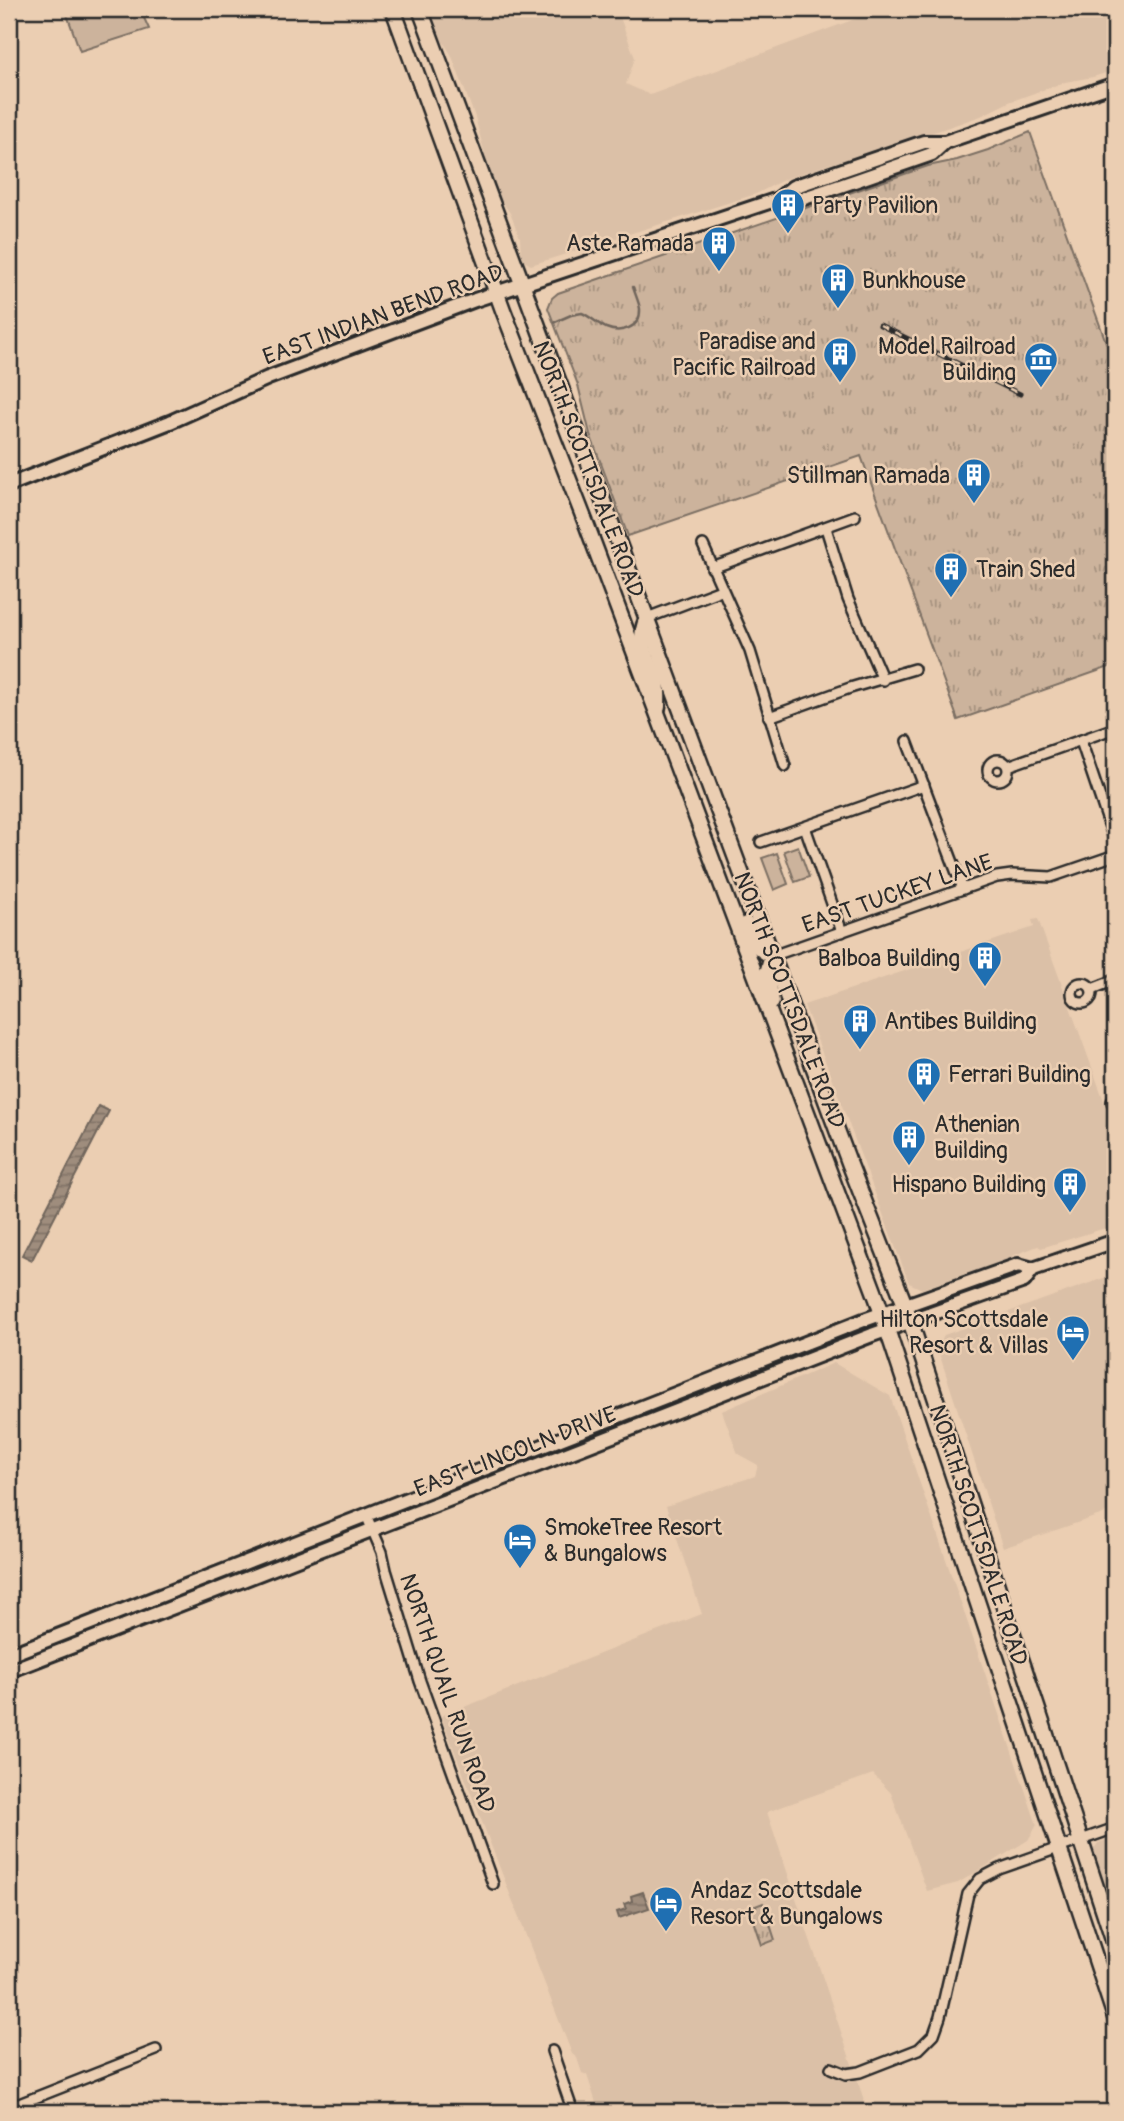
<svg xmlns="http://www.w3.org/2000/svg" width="1124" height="2121" viewBox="0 0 1124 2121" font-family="Pangolin,sans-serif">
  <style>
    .built { fill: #dbc0a7 }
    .grass { fill: url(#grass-tufts); stroke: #7c6f64; stroke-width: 2 }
    .pitch { fill: #ccb39c; stroke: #7c6f64; stroke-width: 2 }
    .water { fill: url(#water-rules); stroke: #71665c; stroke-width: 2 }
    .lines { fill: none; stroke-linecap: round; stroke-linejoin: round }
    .stream { stroke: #71665c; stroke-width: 2.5 }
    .street-casing { stroke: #2b2b2b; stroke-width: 14 }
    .secondary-casing { stroke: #2b2b2b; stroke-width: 18 }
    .primary-casing { stroke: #2b2b2b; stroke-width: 19 }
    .street { stroke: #ebceb2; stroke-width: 9 }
    .secondary { stroke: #ebceb2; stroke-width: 12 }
    .primary { stroke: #ebceb2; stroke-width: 14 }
    .rail-casing { stroke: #2b2b2b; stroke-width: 5 }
    .rail { stroke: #ebceb2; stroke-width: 2.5; stroke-dasharray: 8; stroke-linecap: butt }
    .labels { text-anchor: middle; stroke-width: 5; stroke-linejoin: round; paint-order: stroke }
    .poi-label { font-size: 23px; fill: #2b2b2b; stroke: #ebceb2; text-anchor: start }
    .street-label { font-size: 23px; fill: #2b2b2b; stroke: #ebceb2 }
  </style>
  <defs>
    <pattern id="grass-tufts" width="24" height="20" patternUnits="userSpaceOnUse" patternTransform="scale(1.75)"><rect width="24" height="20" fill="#ccb39c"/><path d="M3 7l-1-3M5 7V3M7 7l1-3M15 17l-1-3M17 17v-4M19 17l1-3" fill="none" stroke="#a6927f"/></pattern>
    <pattern id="water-rules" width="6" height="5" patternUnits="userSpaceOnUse" patternTransform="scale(1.75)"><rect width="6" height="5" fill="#9f8d7d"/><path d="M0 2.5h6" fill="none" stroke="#827367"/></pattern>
  </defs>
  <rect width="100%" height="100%" fill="#ebceb2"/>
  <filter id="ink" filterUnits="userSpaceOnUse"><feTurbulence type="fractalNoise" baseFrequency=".0143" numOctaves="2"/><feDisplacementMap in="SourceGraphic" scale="14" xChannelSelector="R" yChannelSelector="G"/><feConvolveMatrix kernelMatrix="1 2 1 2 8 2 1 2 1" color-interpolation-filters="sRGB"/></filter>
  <g filter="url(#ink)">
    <g class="built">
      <polygon points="431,9 617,9 635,58 626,84 650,95 882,9 1115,9 1115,70 1093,77 1065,82 1009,102 981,116 867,155 833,163 785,179 756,194 531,265 524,261 521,255 520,238 510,213 500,199 488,166 475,117 451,54 438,34"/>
      <polygon points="1038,919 1115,1131 1115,1225 1041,1248 1038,1246 1012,1256 1010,1259 922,1289 909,1283 804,1005 1034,927 1032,920"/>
      <polygon points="1115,1274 1115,1510 1003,1548 938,1350 944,1335"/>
      <polygon points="834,1363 890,1396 1037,1825 1028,1840 993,1862 958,1883 927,1891 891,1793 873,1774 767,1812 868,2112 599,2112 587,2075 582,2073 577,2058 572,2054 441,1716 702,1614 666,1506 755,1476 758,1465 738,1454 722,1411"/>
      <polygon points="1115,1837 1115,1919 1094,1857 1094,1849 1098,1843"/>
    </g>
    <g class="grass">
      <polygon points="1030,132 1115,367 1115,665 958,720 861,456 628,536 590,434 578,385 548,308 552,298 558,293 928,166 957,160 988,150"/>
      <polygon points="763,1903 775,1940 762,1945 750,1908"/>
    </g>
    <g class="pitch">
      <polygon points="65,9 140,9 149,29 80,51"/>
      <polygon points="798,846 809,877 795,882 784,851"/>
      <polygon points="777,853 788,884 774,890 762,858"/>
    </g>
    <g class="water">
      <polygon points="99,1106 109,1111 32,1260 22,1255"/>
      <polygon points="643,1892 649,1908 619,1918 617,1912 626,1909 624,1904 632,1901 631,1896"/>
    </g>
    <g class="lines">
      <path class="stream" d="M555,322L571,315L582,313C591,317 598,324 606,328C621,334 641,328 640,309C639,302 635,294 633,287"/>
      <g class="street-casing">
        <g id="street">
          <polyline points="826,528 848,599 883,680"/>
          <polyline points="703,545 750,651 785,766"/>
          <polyline points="712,568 855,516"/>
          <polyline points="647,618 721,590"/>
          <polyline points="769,717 850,688 914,669"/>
          <polyline points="907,741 963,889"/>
          <polyline points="1081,741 1115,842"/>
          <circle cx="998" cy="770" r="10"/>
          <polyline points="1008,766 1115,728"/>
          <polyline points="805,827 842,932"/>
          <polyline points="761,842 924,785"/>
          <polyline points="772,956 997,877 1012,875 1051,877 1115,855"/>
          <circle cx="1082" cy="993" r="10"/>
          <polyline points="1092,989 1115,980"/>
          <polyline points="1115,1094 1112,1102 1115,1108"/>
          <polyline points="366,1515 382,1552 386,1570 420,1681 493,1884"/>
          <polyline points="552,2051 573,2112"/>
          <polyline points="831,2068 846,2074 860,2072 919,2049 934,2034 940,2017 968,1894 980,1879 999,1869 1115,1828"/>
          <polyline points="9,2108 156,2050"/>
        </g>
      </g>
      <g class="secondary-casing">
        <g id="secondary">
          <polyline points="778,199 795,201 840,186 932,154 945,142"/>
          <polyline points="9,485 170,422 268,378 475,300 778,199 793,187 924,142 945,142 1115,84"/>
          <polyline points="9,1655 864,1320 1018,1265 1033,1269 1115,1241"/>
          <polyline points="9,1671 872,1335 1024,1281 1033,1269"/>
        </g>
      </g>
      <g class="primary-casing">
        <g id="primary">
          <polyline points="393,9 503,310 587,526 877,1299 1115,2017"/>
          <polyline points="420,9 850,1165 905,1305 1115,1945"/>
          <path d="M647,618C634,646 650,658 657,684C659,691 658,700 658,707"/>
          <path d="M746,924C752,939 756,949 772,956"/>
          <polyline points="772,956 767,973 772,1002"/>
        </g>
      </g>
      <use href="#street" class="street"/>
      <use href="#secondary" class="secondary"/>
      <use href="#primary" class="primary"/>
      <g class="rail-casing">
        <polyline id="rail" points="880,325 1020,394"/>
      </g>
      <use href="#rail" class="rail"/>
    </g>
  </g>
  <defs>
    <g id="building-pin" transform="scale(1.75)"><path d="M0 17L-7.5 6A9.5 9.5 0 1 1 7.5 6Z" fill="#1f6fb2" stroke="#ebceb2"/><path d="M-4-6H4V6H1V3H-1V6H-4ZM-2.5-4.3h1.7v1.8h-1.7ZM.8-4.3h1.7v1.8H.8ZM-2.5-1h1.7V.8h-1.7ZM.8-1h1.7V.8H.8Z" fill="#fff"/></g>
    <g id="museum-pin" transform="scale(1.75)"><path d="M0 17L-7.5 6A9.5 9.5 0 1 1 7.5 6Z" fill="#1f6fb2" stroke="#ebceb2"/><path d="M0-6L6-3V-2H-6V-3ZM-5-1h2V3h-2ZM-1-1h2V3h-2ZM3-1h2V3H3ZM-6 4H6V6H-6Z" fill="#fff"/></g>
    <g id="hotel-pin" transform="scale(1.75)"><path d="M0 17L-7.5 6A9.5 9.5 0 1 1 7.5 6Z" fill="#1f6fb2" stroke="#ebceb2"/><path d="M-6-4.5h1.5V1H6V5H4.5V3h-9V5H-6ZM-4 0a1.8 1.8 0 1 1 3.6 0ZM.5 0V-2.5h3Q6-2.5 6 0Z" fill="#fff"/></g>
  </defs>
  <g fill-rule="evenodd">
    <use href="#building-pin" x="788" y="205"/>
    <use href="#building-pin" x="719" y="243"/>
    <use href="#building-pin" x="838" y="280"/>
    <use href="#building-pin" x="840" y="354"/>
    <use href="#museum-pin" x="1041" y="359"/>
    <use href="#building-pin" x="974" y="475"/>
    <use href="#building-pin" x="951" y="569"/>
    <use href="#building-pin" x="985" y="958"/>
    <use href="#building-pin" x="860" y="1021"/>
    <use href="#building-pin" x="924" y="1074"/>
    <use href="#building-pin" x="909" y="1137"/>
    <use href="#building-pin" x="1070" y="1184"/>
    <use href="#hotel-pin" x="1073" y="1332"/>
    <use href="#hotel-pin" x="520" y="1540"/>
    <use href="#hotel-pin" x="666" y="1903"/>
  </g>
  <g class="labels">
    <g class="poi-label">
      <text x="812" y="213">Party Pavilion</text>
      <text x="694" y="251" text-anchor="end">Aste Ramada</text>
      <text x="862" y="288">Bunkhouse</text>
      <text x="816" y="349" text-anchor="end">Paradise and<tspan x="816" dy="26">Pacific Railroad</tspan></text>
      <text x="1016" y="354" text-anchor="end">Model Railroad<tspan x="1016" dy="26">Building</tspan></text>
      <text x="950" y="483" text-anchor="end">Stillman Ramada</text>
      <text x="976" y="577">Train Shed</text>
      <text x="960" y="966" text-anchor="end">Balboa Building</text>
      <text x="884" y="1029">Antibes Building</text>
      <text x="948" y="1082">Ferrari Building</text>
      <text x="934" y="1132">Athenian<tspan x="934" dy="26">Building</tspan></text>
      <text x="1046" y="1192" text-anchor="end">Hispano Building</text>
      <text x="1048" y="1327" text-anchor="end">Hilton Scottsdale<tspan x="1048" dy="26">Resort &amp; Villas</tspan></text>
      <text x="544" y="1535">SmokeTree Resort<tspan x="544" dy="26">&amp; Bungalows</tspan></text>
      <text x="690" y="1898">Andaz Scottsdale<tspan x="690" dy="26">Resort &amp; Bungalows</tspan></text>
    </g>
    <g class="street-label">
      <text transform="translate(383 314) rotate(-20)" y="8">EAST INDIAN BEND ROAD</text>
      <text transform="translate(589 469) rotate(69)" y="8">NORTH SCOTTSDALE ROAD</text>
      <text transform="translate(897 893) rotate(-19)" y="8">EAST TUCKEY LANE</text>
      <text transform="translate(790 1000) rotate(69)" y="8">NORTH SCOTTSDALE ROAD</text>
      <text transform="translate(515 1451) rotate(-21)" y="8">EAST LINCOLN DRIVE</text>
      <text transform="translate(979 1535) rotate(72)" y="8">NORTH SCOTTSDALE ROAD</text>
      <text transform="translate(448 1693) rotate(71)" y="8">NORTH QUAIL RUN ROAD</text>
    </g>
  </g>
  <rect width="1124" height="2121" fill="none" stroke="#ebceb2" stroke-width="35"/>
  <rect x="18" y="18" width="1089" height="2086" fill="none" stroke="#2b2b2b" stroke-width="2.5" filter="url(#ink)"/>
</svg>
